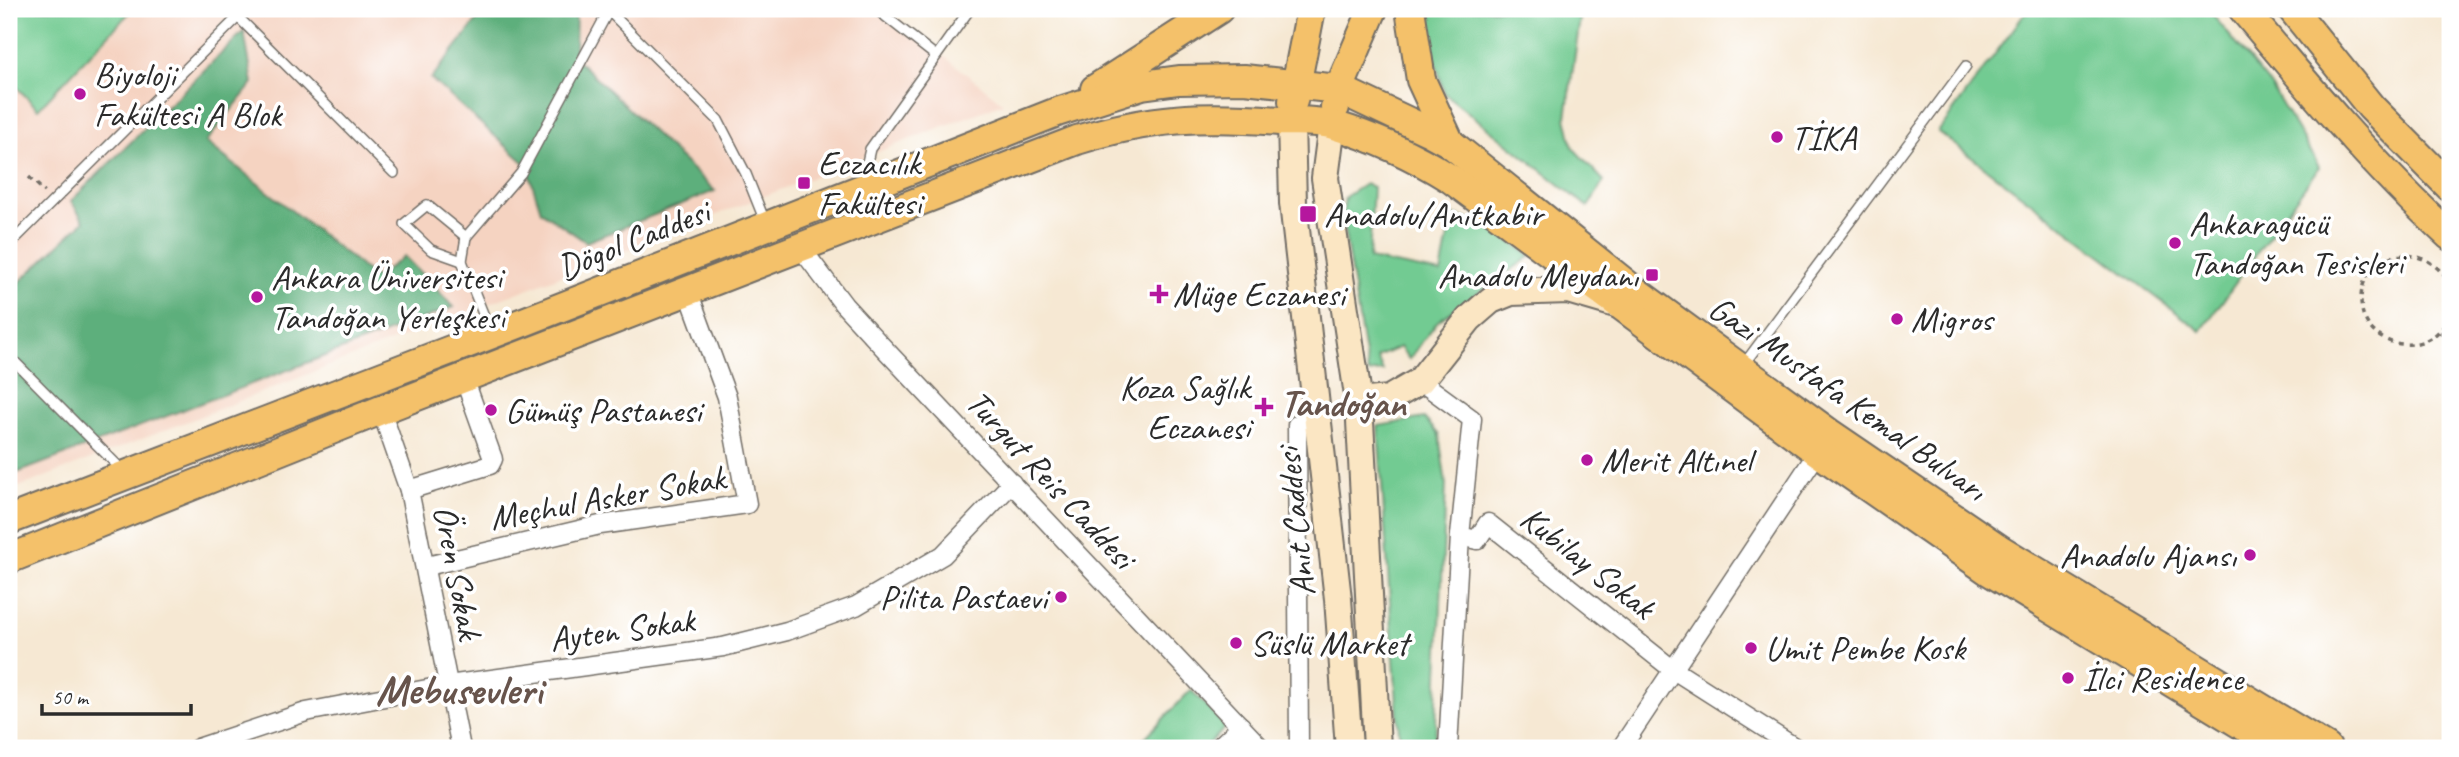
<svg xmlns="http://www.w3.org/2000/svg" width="2459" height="757" viewBox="0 0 2459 757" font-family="Caveat,sans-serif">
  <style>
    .built { fill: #f5d3c1 }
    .green { fill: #72cb92; stroke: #4e7b5e; stroke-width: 2 }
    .forest { fill: #5daf7c; stroke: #446d54; stroke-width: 2 }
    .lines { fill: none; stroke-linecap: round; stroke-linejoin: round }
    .lane-casing { stroke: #726d66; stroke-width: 12 }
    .street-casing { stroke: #726d66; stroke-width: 21 }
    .secondary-casing { stroke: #726d66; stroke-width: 30 }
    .primary-casing { stroke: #726d66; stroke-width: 32 }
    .path { stroke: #726d66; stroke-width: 3.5; stroke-dasharray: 5 5; stroke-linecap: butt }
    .lane { stroke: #fff; stroke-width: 9 }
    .street { stroke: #fff; stroke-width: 18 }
    .secondary { stroke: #fbe6c3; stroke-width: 26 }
    .primary { stroke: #f4c16a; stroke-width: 28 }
    .poi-dot { fill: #b5179e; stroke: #fff; stroke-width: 2.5 }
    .labels { text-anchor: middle; stroke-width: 7; stroke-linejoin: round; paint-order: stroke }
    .poi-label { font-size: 35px; fill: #2b2b2b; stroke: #fff; text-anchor: start }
    .street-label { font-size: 35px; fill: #2b2b2b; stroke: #fff }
    .quarter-label { font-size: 38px; font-weight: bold; fill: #67544c; stroke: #fff }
    .district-label { font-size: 42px; font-weight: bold; fill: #67544c; stroke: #fff }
  </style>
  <rect width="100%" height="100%" fill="#fff"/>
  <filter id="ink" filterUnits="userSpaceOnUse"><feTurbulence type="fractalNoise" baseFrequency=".0143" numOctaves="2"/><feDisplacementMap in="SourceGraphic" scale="14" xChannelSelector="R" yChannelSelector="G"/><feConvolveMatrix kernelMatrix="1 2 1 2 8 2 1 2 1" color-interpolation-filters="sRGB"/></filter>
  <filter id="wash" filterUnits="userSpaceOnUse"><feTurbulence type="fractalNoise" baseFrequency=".00686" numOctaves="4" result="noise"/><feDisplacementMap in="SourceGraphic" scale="28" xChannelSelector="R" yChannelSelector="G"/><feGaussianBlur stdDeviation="1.57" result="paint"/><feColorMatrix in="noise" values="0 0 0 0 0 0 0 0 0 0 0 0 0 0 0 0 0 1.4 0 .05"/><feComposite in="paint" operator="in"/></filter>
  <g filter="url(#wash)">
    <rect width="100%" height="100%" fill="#f6e8d3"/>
    <polygon class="built" points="9,9 885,9 1003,103 9,491"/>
    <g class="green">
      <polygon points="19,9 133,9 38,109 9,79 9,19"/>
      <polygon points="1427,9 1577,9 1580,19 1566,117 1573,148 1604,181 1588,207 1445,94 1428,37"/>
      <polygon points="2028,9 2208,9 2271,86 2319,167 2201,331 1938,132"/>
      <polygon points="1365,184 1373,187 1369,259 1441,273 1452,215 1484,223 1531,256 1438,321 1409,359 1400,347 1377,357 1383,371 1368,373 1342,217 1345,197"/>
      <polygon points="1424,418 1439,435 1446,484 1435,748 1400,748 1378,426"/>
      <polygon points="1191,690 1226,727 1205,748 1135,748"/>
    </g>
    <g class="forest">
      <polygon points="486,9 576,9 575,58 715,191 586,242 541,211 526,164 431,79"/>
      <polygon points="244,31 253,83 206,142 376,278 404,256 454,307 9,476 9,292 84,221 71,201"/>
    </g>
  </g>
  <g filter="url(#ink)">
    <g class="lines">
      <g class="lane-casing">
        <g id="lane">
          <polyline points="607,9 718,120 746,174 766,224"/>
          <polyline points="876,9 936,56"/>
          <polyline points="1067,9 1074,9"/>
          <polyline points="238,17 394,173"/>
          <polyline points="862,184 870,149 970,9"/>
          <polyline points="9,245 238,17 232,9"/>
          <polyline points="462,261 431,250 404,224 427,205 466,237"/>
          <polyline points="490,331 462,261 466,237 521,173 609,10"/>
          <polyline points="9,356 123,471"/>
          <polyline points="1744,364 1966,66"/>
        </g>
      </g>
      <g class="street-casing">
        <g id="street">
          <polyline points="801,248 844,305 879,343 1261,748"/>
          <polyline points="1420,381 1472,419 1460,536 1477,540 1488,523 1672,669 1796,748"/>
          <polyline points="381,410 409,490 461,748"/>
          <polyline points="409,490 490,465 493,459 464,378"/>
          <polyline points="427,566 600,525 747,504 727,397 688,291"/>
          <polyline points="198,748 306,712 448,685 723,647 787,631 856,606 943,555 1012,483"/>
          <polyline points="1218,748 1241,726"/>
          <polyline points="1299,748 1297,425 1319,413"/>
          <polyline points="1448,748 1460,536"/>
          <polyline points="1621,748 1818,452"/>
        </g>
      </g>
      <g class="secondary-casing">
        <g id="secondary">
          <polyline points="1291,121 1293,203 1338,599 1349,748"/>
          <polyline points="1332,124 1325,178 1359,402 1377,748"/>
          <polyline points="1359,402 1389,399 1420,381 1469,319 1491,300 1511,292 1568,290 1616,304"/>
        </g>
      </g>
      <g class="primary-casing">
        <g id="primary">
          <polyline points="1410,9 1421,80 1450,143"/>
          <path d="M2243,9C2309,88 2374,166 2450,236"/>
          <polyline points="2292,9 2371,107 2450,187"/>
          <polyline points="1095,89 1219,9"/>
          <polyline points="1293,101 1311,9"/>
          <polyline points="1335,107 1339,89 1373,9"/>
          <polyline points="9,520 526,321 1057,112 1142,85 1179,80 1244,79 1339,89 1428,131 1450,143 1631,288 1829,433 2001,550 2327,748"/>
          <path d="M9,559L381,410L1077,140C1152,117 1202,115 1279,121C1296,122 1317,120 1333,125C1373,137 1416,157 1451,179L1818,452L1989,571L2280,748"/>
        </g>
      </g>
      <g class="path">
        <polyline points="29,177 45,192"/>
        <path d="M2450,287C2431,239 2361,247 2361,300C2361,352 2436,361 2450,312"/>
        <polyline points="2440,332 2450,339"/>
      </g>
      <use href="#lane" class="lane"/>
      <use href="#street" class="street"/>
      <use href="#secondary" class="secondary"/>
      <use href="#primary" class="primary"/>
    </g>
  </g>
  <g class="poi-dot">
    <circle cx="80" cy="94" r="7"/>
    <circle cx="1777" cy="137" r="7"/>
    <rect x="797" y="176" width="14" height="14" rx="3.5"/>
    <rect x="1299" y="205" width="18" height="18" rx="3.5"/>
    <circle cx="2175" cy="243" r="7"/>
    <rect x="1645" y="268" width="14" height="14" rx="3.5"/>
    <path d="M1155.5 283.5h7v7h7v7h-7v7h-7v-7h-7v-7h7z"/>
    <circle cx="257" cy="297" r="7"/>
    <circle cx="1897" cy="319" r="7"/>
    <path d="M1260.5 396.5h7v7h7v7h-7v7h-7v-7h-7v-7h7z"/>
    <circle cx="491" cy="410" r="7"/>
    <circle cx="1587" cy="460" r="7"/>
    <circle cx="2250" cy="555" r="7"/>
    <circle cx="1061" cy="597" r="7"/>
    <circle cx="1236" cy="643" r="7"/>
    <circle cx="1751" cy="648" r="7"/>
    <circle cx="2068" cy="678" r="7"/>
  </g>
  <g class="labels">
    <g class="poi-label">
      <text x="94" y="86">Biyoloji<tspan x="94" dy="40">Fakültesi A Blok</tspan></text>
      <text x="1791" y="149">TİKA</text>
      <text x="818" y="175">Eczacılık<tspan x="818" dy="40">Fakültesi</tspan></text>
      <text x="1324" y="226">Anadolu/Anıtkabir</text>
      <text x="2189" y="235">Ankaragücü<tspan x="2189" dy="40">Tandoğan Tesisleri</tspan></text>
      <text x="1638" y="287" text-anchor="end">Anadolu Meydanı</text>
      <text x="271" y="289">Ankara Üniversitesi<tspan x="271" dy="40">Tandoğan Yerleşkesi</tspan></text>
      <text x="1173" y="306">Müge Eczanesi</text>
      <text x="1911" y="331">Migros</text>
      <text x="1250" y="399" text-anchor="end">Koza Sağlık<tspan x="1250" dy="40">Eczanesi</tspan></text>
      <text x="505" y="422">Gümüş Pastanesi</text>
      <text x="1601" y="472">Merit Altınel</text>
      <text x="2236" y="567" text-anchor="end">Anadolu Ajansı</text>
      <text x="1047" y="609" text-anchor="end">Pilita Pastaevi</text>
      <text x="1250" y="655">Süslü Market</text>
      <text x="1765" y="660">Umit Pembe Kosk</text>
      <text x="2082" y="690">İlci Residence</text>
    </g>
    <g class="street-label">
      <text transform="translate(633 239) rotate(-22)" y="12">Dögol Caddesi</text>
      <text transform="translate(1848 398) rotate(35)" y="12">Gazi Mustafa Kemal Bulvarı</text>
      <text transform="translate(1051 479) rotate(47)" y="12">Turgut Reis Caddesi</text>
      <text transform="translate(607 497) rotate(-10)" y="12">Meçhul Asker Sokak</text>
      <text transform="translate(1295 522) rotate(-96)" y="12">Anıt Caddesi</text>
      <text transform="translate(1588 562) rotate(38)" y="12">Kubilay Sokak</text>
      <text transform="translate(458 572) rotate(79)" y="12">Ören Sokak</text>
      <text transform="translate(622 629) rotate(-8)" y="12">Ayten Sokak</text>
    </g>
    <g class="quarter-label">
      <text x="1343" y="416">Tandoğan</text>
    </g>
    <g class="district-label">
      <text x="459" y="704">Mebusevleri</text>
    </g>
  </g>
  <rect width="2459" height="757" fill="none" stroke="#fff" stroke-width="35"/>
  <path d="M42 704v10h149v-10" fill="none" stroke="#2b2b2b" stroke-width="3.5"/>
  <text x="52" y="704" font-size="21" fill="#2b2b2b" stroke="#ffffff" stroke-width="5" paint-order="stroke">50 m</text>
</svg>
